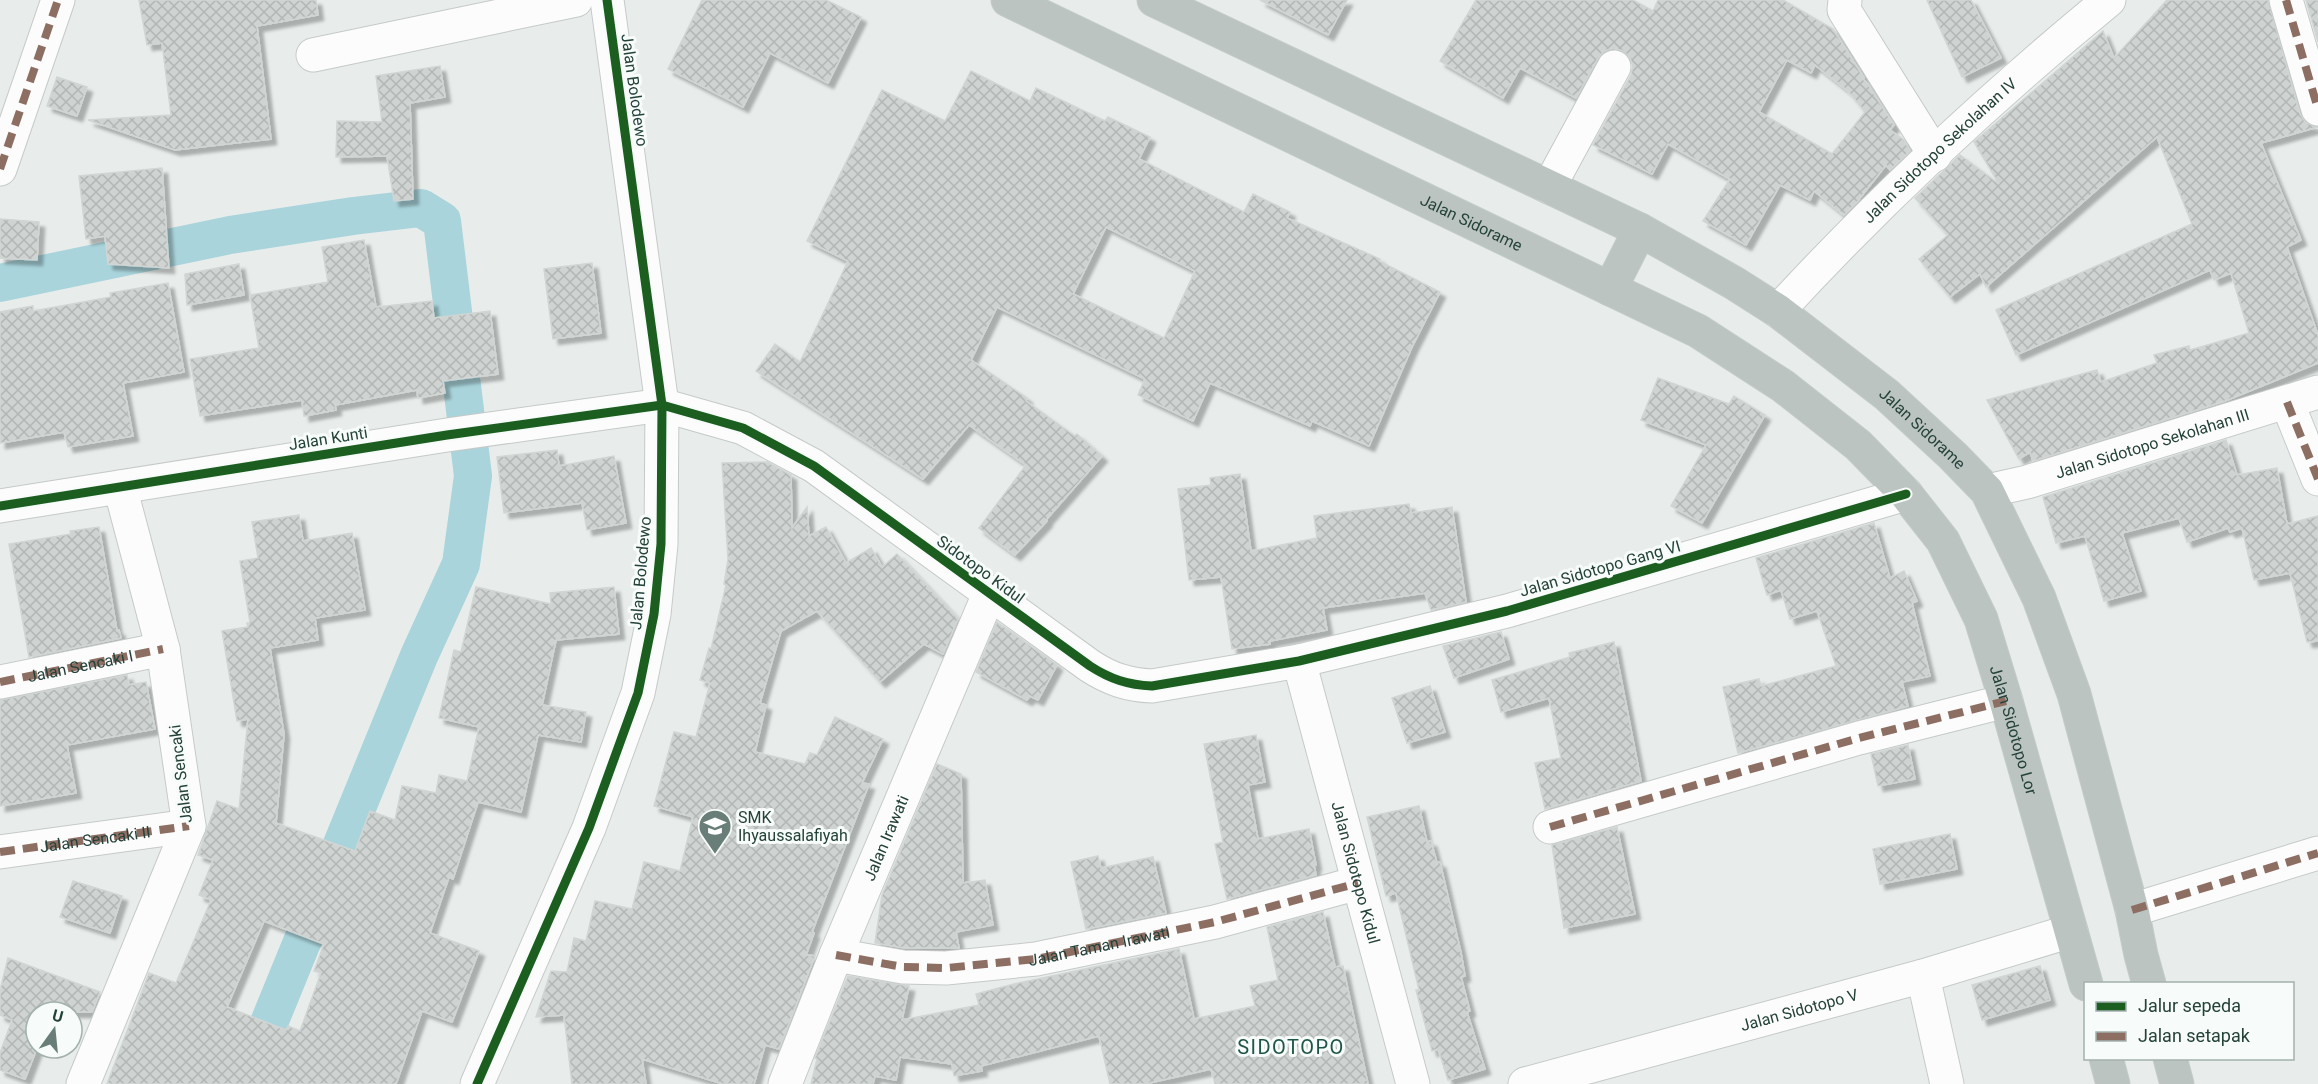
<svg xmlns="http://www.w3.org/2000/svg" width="2318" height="1084" viewBox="0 0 2318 1084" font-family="Roboto,sans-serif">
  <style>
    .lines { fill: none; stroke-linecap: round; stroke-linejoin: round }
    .canal { stroke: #a9d4db; stroke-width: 38 }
    .building { fill: url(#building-cross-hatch); stroke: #d1d6d4; stroke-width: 1.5; fill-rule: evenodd; filter: url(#shadow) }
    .minor-casing { stroke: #c5cac8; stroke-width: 35 }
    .highway-casing { stroke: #c3ccc9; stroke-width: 35 }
    .minor { stroke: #fcfcfc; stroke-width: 33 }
    .highway { stroke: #bcc4c2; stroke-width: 33 }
    .quiet { stroke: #8d6e63; stroke-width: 8; stroke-dasharray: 15 8; stroke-linecap: butt }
    .cycleway-casing { stroke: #f7fbf9; stroke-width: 13 }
    .cycleway { stroke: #1b5e20; stroke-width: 9 }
    .labels { text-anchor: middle; stroke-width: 6; stroke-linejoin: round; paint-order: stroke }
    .street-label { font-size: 16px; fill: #24423a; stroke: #f7fbf9 }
    .poi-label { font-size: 16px; fill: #24423a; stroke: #f7fbf9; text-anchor: start }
    .quarter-label { font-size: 20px; letter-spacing: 1.5px; fill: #1f5548; stroke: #f7fbf9 }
  </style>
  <defs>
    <pattern id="building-cross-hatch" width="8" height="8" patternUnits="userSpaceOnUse" patternTransform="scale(1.5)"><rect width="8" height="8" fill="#cfd4d2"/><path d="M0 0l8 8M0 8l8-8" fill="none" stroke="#b2b7b5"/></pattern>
    <filter id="shadow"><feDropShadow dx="5.5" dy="5.5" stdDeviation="1.5" flood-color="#0004"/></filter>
  </defs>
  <rect width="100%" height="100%" fill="#e8edeb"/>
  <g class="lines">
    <polyline class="canal" points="0,283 230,235 353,216 421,208 442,221 473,476 461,564 419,656 244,1084"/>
  </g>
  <g class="building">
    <polygon points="139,0 316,0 318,15 257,26 271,139 175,150 88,120 171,115 162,43 147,45"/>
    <polygon points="702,0 826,0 861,17 828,83 770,53 743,107 668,69"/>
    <polygon points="1260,0 1347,0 1328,35"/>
    <path d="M1476,0H1633L1653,11L1658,0H1783L1833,29L1864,78L1863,79L1867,83L1894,125L1890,130L1904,140L1910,151L1890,170L1886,165L1857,202L1844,215L1814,191L1810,200L1780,185L1746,245L1703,221L1730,179L1668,144L1652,174L1593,145L1631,75L1633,66L1630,58L1623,51L1613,48L1604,51L1598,58L1576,98L1520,68L1503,98L1440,61ZM1787,60L1811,73L1815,65L1848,91L1865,112L1832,154L1759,112Z"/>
    <polygon points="1927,0 1971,0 2001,58 1962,77"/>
    <polygon points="2167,0 2268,0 2300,114 2306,123 2318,127 2261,143 2301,240 2287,247 2318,335 2318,363 2225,401 2033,461 2030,452 2019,459 1987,400 2097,370 2101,382 2157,363 2154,355 2189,346 2190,350 2249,333 2231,273 2214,280 2210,270 2016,355 1996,310 2192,224 2157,137 1986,287 1980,274 1950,297 1919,259 1948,235 1915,198 1960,155 1999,184 1974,142 2103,31 2114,58"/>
    <polygon points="2306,0 2318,0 2318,42"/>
    <polygon points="440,66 445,97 410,103 413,199 394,201 387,156 336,157 337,121 382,122 376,76"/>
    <path d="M971,71L1030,101L1036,88L1105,121L1108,117L1150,137L1139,159L1244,212L1253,194L1290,212L1287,218L1380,259L1379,261L1440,292L1412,347L1369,446L1312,421L1310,426L1210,383L1193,421L1138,395L1145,379L997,307L971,360L1027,398L1026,401L1075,436L1077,434L1102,456L1046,520L1047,521L1015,555L979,528L1026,465L969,425L923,479L756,371L775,344L800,362L848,261L807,241L882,90L945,121ZM1106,227L1195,271L1164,338L1073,294Z"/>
    <polygon points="57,77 87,87 77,116 47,106"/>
    <polygon points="162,168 169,268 108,264 105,236 86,239 79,176"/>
    <polygon points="0,219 39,222 37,260 0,258"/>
    <polygon points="364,240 376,307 432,301 434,318 490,311 498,374 443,381 445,393 418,398 417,390 335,405 336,410 304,416 302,400 200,416 190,359 259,348 250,295 328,282 322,247"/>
    <polygon points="592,263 601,333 553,339 544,269"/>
    <polygon points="239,264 244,295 187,305 185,274"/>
    <polygon points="168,283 184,372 123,383 133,436 68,447 64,432 0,443 0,312 33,306 33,311 111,297 110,293"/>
    <polygon points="1658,378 1729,404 1734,396 1765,415 1702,523 1671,506 1706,445 1641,420"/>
    <polygon points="2226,440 2237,475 2277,468 2287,524 2318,516 2318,641 2307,642 2290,573 2254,580 2242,528 2230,532 2228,528 2187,542 2179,518 2122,533 2141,591 2104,601 2085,536 2056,543 2043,497"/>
    <polygon points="557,450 559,466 614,456 626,523 587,530 582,503 504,513 497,457"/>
    <polygon points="767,462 791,475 792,528 807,507 809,536 826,527 846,563 871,548 882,567 897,554 958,619 943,654 924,644 880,682 817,611 781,631 760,703 766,705 755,752 805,764 810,753 817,755 835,717 883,739 862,783 869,784 812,932 814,933 806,955 815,956 779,1049 765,1045 754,1084 723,1084 642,1059 646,1084 572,1084 564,1015 536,1017 551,971 567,972 574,938 586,941 595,901 632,909 644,862 680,871 693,817 654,806 674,732 696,737 710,683 700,680 709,648 711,649 726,585 724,584 728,559 722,463"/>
    <polygon points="1240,474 1251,551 1317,538 1314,516 1409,504 1411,513 1452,507 1466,602 1431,610 1425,593 1323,608 1327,630 1270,641 1270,644 1232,649 1221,577 1189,580 1178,489 1211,485 1210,478"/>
    <path d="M299,515L303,541L352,533L365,610L315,618L318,640L270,648L284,734L276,823L355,851L370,811L395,820L402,786L436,793L439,775L467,781L479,727L439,718L454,650L461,652L476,587L551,604L550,593L614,587L619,634L556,640L542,705L586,712L581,742L538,735L521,812L478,802L453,879L449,877L430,933L479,951L452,1022L422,1011L396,1084H107L149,973L176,983L211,900L199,895L213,860L198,855L217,801L239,809L248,719L237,721L222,631L248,627L247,623H250L240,561L258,558L252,522ZM264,921L324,944L314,971L321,973L300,1031L288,1026L286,1030L227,1007Z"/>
    <polygon points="1874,523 1890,578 1904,571 1917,601 1912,603 1930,676 1902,682 1908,706 1738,753 1723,687 1759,679 1761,686 1836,666 1817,611 1790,619 1781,590 1767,595 1756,558"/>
    <polygon points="99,527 117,631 119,630 121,638 29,657 9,544 71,534 70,531"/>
    <polygon points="997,622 1057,665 1038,700 1030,696 1027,700 976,672"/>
    <polygon points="1501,632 1509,659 1454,678 1443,646"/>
    <polygon points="1614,642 1641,781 1545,809 1535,763 1561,758 1549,698 1501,712 1492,680 1570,657 1569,653"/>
    <polygon points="127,675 129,685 146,682 155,729 67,745 76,793 0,806 0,700"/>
    <polygon points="1430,686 1445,732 1407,743 1392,698"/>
    <polygon points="1256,735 1265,782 1248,785 1258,839 1309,829 1316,865 1314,865 1316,875 1227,899 1215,844 1223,842 1204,744"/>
    <polygon points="1908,745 1915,779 1878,786 1871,754"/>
    <polygon points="937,764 961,774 963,883 985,880 993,925 956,932 959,948 905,948 875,943 882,895"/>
    <polygon points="1419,806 1427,842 1431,841 1437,863 1440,862 1461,953 1465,976 1461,977 1470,1011 1467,1012 1485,1069 1448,1080 1438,1049 1432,1051 1416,990 1419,990 1396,893 1386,896 1367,817"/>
    <polygon points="1617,827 1635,914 1564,928 1552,845"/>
    <polygon points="1950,834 1957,869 1880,884 1873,849"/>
    <polygon points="1098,856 1101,868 1153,857 1166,913 1086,929 1071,862"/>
    <polygon points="73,881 122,896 110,933 60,917"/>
    <polygon points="1323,912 1335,967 1343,966 1368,1084 1215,1084 1211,1069 1145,1084 1110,1084 1099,1036 981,1066 982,1071 954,1076 952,1064 900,1057 896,1080 875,1076 873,1084 811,1084 817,1059 815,1058 848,976 909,986 902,1020 979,1005 976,994 1014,984 1179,949 1194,1019 1255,1006 1250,986 1278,980 1267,927"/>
    <polygon points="8,958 100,992 92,1012 36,1012 37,1048 25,1079 0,1070 0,1053 12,1020 0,1015 0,990"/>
    <polygon points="2040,966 2050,1000 1982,1020 1972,985"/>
  </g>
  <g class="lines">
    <g class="minor-casing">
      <g id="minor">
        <polyline points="1845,0 1844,10 1935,155"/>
        <polyline points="2286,0 2318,109"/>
        <polyline points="313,55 576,0"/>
        <polyline points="0,169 58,0"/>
        <polyline points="1549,187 1614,67"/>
        <path id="s1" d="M1778,311C1880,200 1992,96 2109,0"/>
        <polyline points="2287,402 2318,479"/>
        <path id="s2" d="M1987,491L2027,482L2318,392"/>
        <path d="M0,506L447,435L662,405L743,428L814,466L1090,666C1110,679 1128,685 1152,686L1299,661L1507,611L1906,494"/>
        <path id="s3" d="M1299,661L1413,1084"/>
        <path id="s4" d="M0,682L163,649"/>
        <polyline points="1550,827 1859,738 2006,701"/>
        <polyline points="0,852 189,826"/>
        <polyline points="2132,910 2318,853"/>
        <path id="s5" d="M836,955L903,967L946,968L1036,959L1215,922L1358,883"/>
        <polyline points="1923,976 1947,1084"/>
        <polyline points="83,1084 189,826 163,649 120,487"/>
        <polyline points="477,1084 589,828 638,693 654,614 661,544 662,405 607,0"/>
        <path id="s6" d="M785,1084L836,955L989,594"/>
        <path id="s7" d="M1525,1084L1923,976L2071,931"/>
      </g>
    </g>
    <g class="highway-casing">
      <g id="highway">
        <path id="s8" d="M1008,0L1698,331L1783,386L1858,445L1906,494L1943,541L1981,619L2006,701L2086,984"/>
        <path id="s9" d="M1154,0L1640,230L1734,283L1778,311L1887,395L1953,456L1987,491L2039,598L2074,694L2132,910L2141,955L2149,984"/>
        <polyline points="1610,289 1640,230"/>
        <polyline points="2106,1058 2113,1084"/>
        <polyline points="2170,1058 2177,1084"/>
      </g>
    </g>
    <use href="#minor" class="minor"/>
    <use href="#highway" class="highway"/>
    <g class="quiet">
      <polyline points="2286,0 2318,109"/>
      <polyline points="0,169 58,0"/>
      <polyline points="2287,402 2318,479"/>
      <polyline points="0,682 163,649"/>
      <polyline points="1550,827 1859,738 2006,701"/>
      <path id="s10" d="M0,852L189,826"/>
      <polyline points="2132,910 2318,853"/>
      <polyline points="836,955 903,967 946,968 1036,959 1215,922 1358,883"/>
    </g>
    <g class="cycleway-casing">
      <g id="cycleway">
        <path d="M0,506L447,435L662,405L743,428L814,466L1090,666C1110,679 1128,685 1152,686L1299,661L1507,611L1906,494"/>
        <polyline points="477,1084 589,828 638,693 654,614 661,544 662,405 607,0"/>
      </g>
    </g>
    <use href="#cycleway" class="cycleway"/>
  </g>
  <defs>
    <g id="school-pin" transform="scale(1.725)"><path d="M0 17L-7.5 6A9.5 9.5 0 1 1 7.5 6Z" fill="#697e78" stroke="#f7fbf9"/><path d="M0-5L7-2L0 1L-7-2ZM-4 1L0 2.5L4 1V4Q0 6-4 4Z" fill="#fff"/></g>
  </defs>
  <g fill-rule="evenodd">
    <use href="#school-pin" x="715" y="826"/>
  </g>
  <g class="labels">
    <g class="street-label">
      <text transform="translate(635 90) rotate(82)" y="6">Jalan Bolodewo</text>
      <text dy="6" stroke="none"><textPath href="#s1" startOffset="228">Jalan Sidotopo Sekolahan IV</textPath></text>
      <text dy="6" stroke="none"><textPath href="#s8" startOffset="514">Jalan Sidorame</textPath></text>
      <text dy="6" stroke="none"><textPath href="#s9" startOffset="884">Jalan Sidorame</textPath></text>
      <text transform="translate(328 438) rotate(-9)" y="6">Jalan Kunti</text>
      <text dy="6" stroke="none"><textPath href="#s2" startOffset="172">Jalan Sidotopo Sekolahan III</textPath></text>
      <text transform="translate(1600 568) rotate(-16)" y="6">Jalan Sidotopo Gang VI</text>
      <text transform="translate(981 569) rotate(36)" y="6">Sidotopo Kidul</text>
      <text transform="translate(640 573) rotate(-85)" y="6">Jalan Bolodewo</text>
      <text dy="6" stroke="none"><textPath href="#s4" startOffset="82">Jalan Sencaki I</textPath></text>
      <text dy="6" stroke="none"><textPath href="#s8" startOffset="1293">Jalan Sidotopo Lor</textPath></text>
      <text transform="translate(180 774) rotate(-97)" y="6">Jalan Sencaki</text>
      <text dy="6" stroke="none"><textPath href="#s6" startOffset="266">Jalan Irawati</textPath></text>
      <text dy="6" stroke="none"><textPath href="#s10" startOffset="96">Jalan Sencaki II</textPath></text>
      <text dy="6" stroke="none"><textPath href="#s3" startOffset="219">Jalan Sidotopo Kidul</textPath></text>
      <text dy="6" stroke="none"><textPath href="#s5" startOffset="266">Jalan Taman Irawati</textPath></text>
      <text dy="6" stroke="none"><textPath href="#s7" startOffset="284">Jalan Sidotopo V</textPath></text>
    </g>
    <g class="poi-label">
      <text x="738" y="823">SMK<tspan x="738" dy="18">Ihyaussalafiyah</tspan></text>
    </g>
    <g class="quarter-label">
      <text x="1291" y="1054">SIDOTOPO</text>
    </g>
  </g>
  <rect x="2084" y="982" width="210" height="78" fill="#f7fbf9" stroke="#a3b1ad" stroke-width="1.5"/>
  <rect x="2096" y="1002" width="30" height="9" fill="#1b5e20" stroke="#a3b1ad" stroke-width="1.5"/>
  <text x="2138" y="1012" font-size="18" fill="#24423a">Jalur sepeda</text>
  <rect x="2096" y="1032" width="30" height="9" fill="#8d6e63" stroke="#a3b1ad" stroke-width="1.5"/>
  <text x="2138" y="1042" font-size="18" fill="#24423a">Jalan setapak</text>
  <g transform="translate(54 1030) rotate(15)"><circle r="28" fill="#f7fbf9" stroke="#a3b1ad" stroke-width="1.5"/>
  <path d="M0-4.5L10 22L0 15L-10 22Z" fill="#697e78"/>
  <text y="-9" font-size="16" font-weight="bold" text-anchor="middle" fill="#24423a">U</text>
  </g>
</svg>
